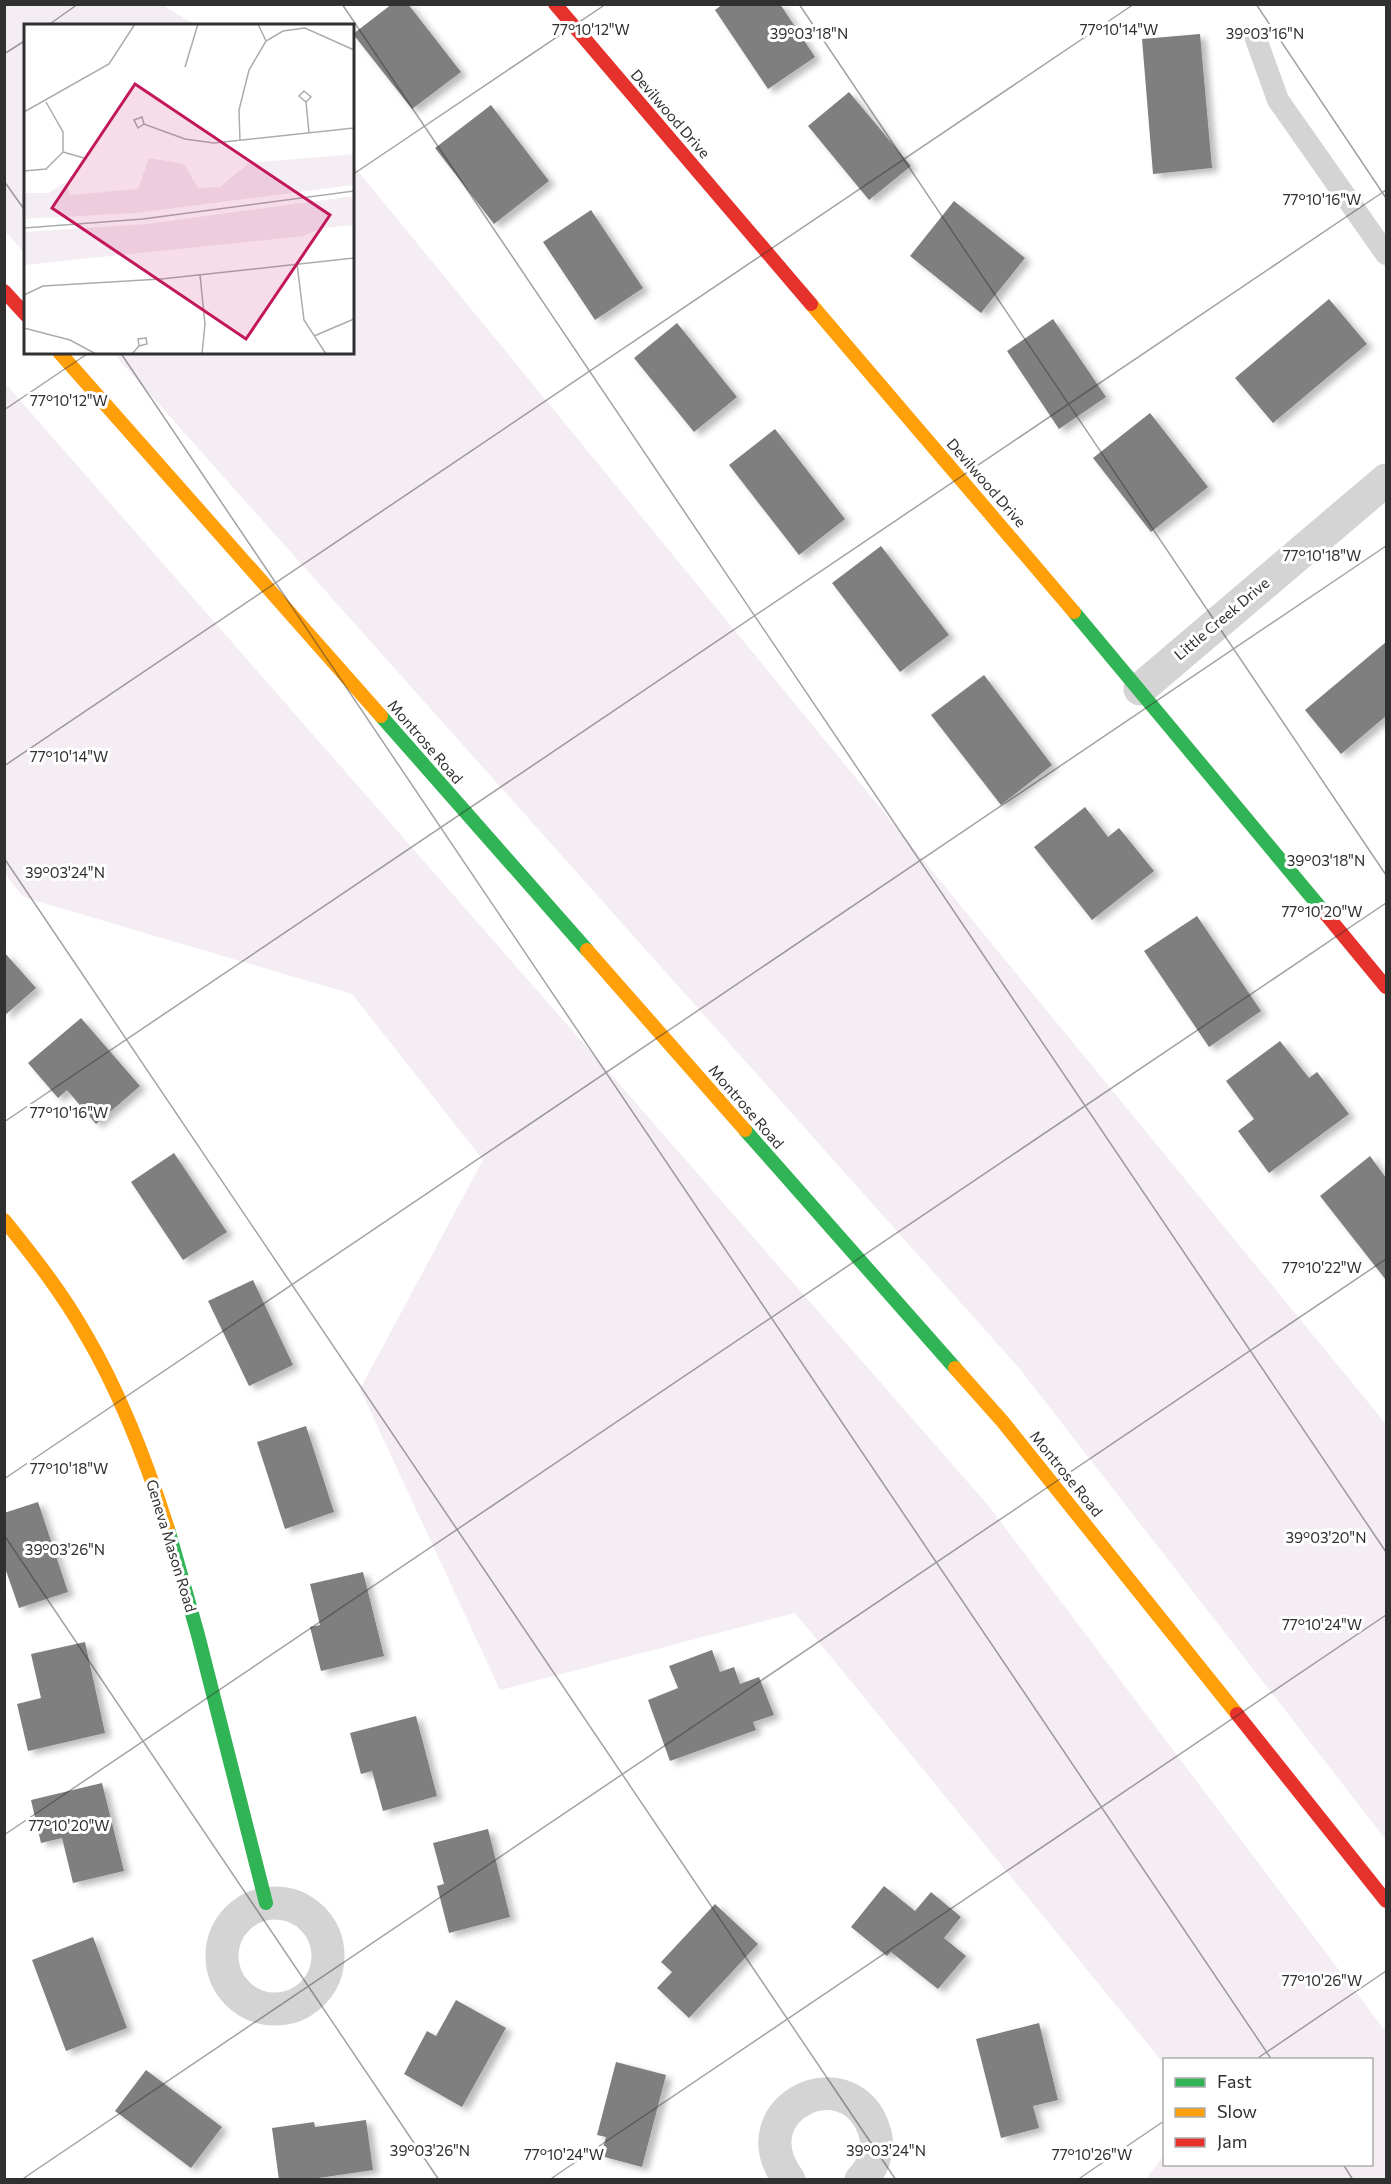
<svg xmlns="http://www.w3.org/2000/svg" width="1391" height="2184" viewBox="0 0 1391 2184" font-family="Commissioner,sans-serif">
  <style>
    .green { fill: #f5edf4 }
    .building { fill: #7f7f7f; filter: url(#shadow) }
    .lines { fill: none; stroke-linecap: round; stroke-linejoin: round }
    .lane { stroke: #d4d4d4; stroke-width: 22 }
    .street { stroke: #d4d4d4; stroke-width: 33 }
    .fast { stroke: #30b455; stroke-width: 14 }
    .slow { stroke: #ff9f0a; stroke-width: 14 }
    .jam { stroke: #e5322d; stroke-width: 14 }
    .ticks { fill: none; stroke: #303030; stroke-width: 1.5; stroke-opacity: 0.45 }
    .labels { text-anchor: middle; stroke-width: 6; stroke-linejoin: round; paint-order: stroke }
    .street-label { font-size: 15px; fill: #303030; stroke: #fff }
    .inset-road { fill: none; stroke: #acacac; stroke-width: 1.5 }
    .view { fill: #c2185b; fill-opacity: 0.15; stroke: #c2185b; stroke-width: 3 }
    .inset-edge { fill: none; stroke: #303030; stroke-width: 3 }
    .ticks-label { font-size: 15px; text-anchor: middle; fill: #303030; stroke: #fff; stroke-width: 6; stroke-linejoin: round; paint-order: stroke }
  </style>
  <defs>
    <filter id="shadow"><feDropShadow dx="6" dy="4" stdDeviation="3" flood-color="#0004"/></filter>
  </defs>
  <rect width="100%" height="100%" fill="#fff"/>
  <g class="green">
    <polygon points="4,5 163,5 195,25 26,26 25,254 5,231"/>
    <polygon points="353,165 1386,1424 1386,1840 1019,1368 113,353 352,352"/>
    <polygon points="5,383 988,1505 1386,2032 1386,2179 1146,2179 1164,2155 1164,2164 1372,2164 1372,2060 1164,2060 1164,2064 795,1613 500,1690 360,1389 483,1160 352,994 23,897 5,874"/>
  </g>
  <g class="building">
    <polygon points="392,4 408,4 461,72 412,109 353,34"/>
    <polygon points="723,4 780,4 815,57 768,89 715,10"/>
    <polygon points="1200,34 1212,168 1153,174 1142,39"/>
    <polygon points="849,92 911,166 869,200 808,126"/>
    <polygon points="491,105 549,181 494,224 435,148"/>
    <polygon points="954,201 1025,258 981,313 910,256"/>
    <polygon points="591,210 643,288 595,320 543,242"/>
    <polygon points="1329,299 1367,344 1273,423 1235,378"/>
    <polygon points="1053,319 1106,397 1059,429 1007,351"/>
    <polygon points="677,323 737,397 694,432 634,358"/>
    <polygon points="1150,413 1208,487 1151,532 1093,458"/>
    <polygon points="775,429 845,519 799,555 729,465"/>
    <polygon points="881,546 949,635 900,672 832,583"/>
    <polygon points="1386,642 1386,716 1341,754 1305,710"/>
    <polygon points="984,675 1052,765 1001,805 931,715"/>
    <polygon points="1085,807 1108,837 1119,828 1154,871 1092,920 1034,847"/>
    <polygon points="1197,916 1261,1011 1209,1047 1144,951"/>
    <polygon points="4,952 36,988 4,1016"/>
    <polygon points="81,1018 140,1086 96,1124 67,1090 58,1098 28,1063"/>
    <polygon points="1280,1041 1309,1078 1317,1072 1349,1114 1269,1173 1238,1131 1254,1119 1226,1081"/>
    <polygon points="174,1153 227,1232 183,1260 131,1182"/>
    <polygon points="1370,1156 1386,1178 1386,1280 1320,1196"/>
    <polygon points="253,1280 293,1365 249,1386 208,1301"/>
    <polygon points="306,1426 334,1512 285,1529 257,1442"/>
    <polygon points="38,1502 68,1592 19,1608 4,1565 4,1513"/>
    <polygon points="363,1572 384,1656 321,1671 310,1627 320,1625 310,1584"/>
    <polygon points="85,1642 105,1733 28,1751 17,1704 41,1698 31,1654"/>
    <polygon points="712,1650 720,1672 734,1667 740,1684 759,1677 774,1715 753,1722 756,1730 670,1761 648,1700 678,1688 669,1666"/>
    <polygon points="416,1716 437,1796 383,1811 372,1771 361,1774 350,1733"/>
    <polygon points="102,1783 124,1871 73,1883 62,1838 41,1843 31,1800"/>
    <polygon points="488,1829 510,1917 449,1933 437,1886 444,1884 433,1843"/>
    <polygon points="884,1886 915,1911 931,1892 961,1917 944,1938 966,1956 938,1989 891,1952 887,1956 851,1927"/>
    <polygon points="715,1904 758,1944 689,2018 657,1988 672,1972 661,1962"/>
    <polygon points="93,1937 127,2028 66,2051 32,1960"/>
    <polygon points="456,2000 506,2028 462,2107 404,2074 427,2031 436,2036"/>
    <polygon points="1039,2023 1058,2100 1033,2106 1039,2128 1001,2138 976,2039"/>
    <polygon points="616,2062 666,2075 642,2167 601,2156 606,2137 597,2135"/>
    <polygon points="146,2070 222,2127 191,2168 115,2111"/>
    <polygon points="366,2120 373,2170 305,2180 279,2180 272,2128 314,2122 315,2127"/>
  </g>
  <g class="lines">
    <polyline class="lane" points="1256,39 1278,100 1386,254"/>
    <g class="street">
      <polyline points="1140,689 1386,480"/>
      <circle cx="275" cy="1956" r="53"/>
      <path d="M789,2180C735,2107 852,2054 875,2133C880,2149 873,2168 861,2180"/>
    </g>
    <g class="fast">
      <polyline points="1074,612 1324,912"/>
      <polyline points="381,716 587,950"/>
      <polyline points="745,1130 955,1368"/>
      <polyline points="168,1529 198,1635 266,1903"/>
    </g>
    <g class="slow">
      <polyline points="811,304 1074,612"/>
      <polyline points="59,352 381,716"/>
      <polyline points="587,950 745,1130"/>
      <path d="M4,1220C34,1257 63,1294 86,1335C122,1396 147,1463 168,1529"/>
      <polyline points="955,1368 1003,1422 1237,1714"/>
    </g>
    <g class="jam">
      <polyline points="555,4 811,304"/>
      <polyline points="4,291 26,315"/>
      <polyline points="1324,912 1386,987"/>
      <polyline points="1237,1714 1386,1901"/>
    </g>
  </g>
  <path class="ticks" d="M342,4L1386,1552M799,4L1386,875M1256,4L1386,198M47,26L78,4M4,54L26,40M352,175L606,4M4,181L26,212M120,352L1272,2060M4,410L90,352M4,766L1134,4M4,858L896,2180M4,1122L1386,190M4,1479L1386,546M4,1535L439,2180M4,1835L1386,903M1255,2060L1386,1971M1343,2164L1353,2180M21,2180L1386,1259M549,2180L1386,1615M1077,2180L1164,2121"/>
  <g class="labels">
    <g class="street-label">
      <text transform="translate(670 114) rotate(49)" y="5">Devilwood Drive</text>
      <text transform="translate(986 483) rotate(49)" y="5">Devilwood Drive</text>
      <text transform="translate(1222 619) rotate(-40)" y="5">Little Creek Drive</text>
      <text transform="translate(425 742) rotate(49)" y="5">Montrose Road</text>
      <text transform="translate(746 1107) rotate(49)" y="5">Montrose Road</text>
      <text transform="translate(1066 1474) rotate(51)" y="5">Montrose Road</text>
      <text transform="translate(171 1546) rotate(73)" y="5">Geneva Mason Road</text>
    </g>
  </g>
  <g transform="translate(24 24)">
    <rect width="330" height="330" fill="#fff"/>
    <path d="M330,130V161L112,189L0,195V169H24L42,158L46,171L114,165L125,134L160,140L174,164L196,163L225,139ZM330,172V201L298,204L280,212L0,241V208L123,200Z" fill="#f5edf4"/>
    <path class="inset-road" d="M5,0H35M234,0L242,17M161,43L174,0M282,78L275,72L280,67L287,73L282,78L285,109M0,88L85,40L111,0M120,100L118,93L110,96L114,104L120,100L161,115L190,119L330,104M216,117L215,86L225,46L242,17L259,7L281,4L330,26M39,128L60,134M0,147L22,145L39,128V108L22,78M0,204L119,195L330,167M273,240L280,296L302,330M176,251L181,300L178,330M0,271L19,262L137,255L330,234M0,304L46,316L72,330M290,312L330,295M108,330L115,322L114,315L122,314L123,320L115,322"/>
    <path class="view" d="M111,60L306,191L222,315L28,184Z"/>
    <rect width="330" height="330" class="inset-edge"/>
  </g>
  <g class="ticks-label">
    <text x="591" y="35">77°10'12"W</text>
    <text x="1119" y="35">77°10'14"W</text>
    <text x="809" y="39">39°03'18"N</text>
    <text x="1265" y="39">39°03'16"N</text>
    <text x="1322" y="205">77°10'16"W</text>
    <text x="69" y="406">77°10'12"W</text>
    <text x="1322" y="561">77°10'18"W</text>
    <text x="69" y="762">77°10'14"W</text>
    <text x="1326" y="866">39°03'18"N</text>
    <text x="65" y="878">39°03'24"N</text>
    <text x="1322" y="917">77°10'20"W</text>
    <text x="69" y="1118">77°10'16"W</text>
    <text x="1322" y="1273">77°10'22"W</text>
    <text x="69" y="1474">77°10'18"W</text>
    <text x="1326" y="1543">39°03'20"N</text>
    <text x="65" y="1555">39°03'26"N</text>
    <text x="1322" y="1630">77°10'24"W</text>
    <text x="69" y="1831">77°10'20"W</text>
    <text x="1322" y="1986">77°10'26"W</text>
    <text x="430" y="2156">39°03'26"N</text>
    <text x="886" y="2156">39°03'24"N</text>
    <text x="564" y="2160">77°10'24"W</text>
    <text x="1092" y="2160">77°10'26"W</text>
  </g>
  <rect width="1391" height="2184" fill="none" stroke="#303030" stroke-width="12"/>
  <rect x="1163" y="2058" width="210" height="108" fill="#ffffff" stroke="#acacac" stroke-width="1.5"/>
  <rect x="1175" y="2078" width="30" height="9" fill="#30b455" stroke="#acacac" stroke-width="1.5"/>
  <text x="1217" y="2088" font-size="18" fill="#303030">Fast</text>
  <rect x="1175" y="2108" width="30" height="9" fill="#ff9f0a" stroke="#acacac" stroke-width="1.5"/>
  <text x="1217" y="2118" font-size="18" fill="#303030">Slow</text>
  <rect x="1175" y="2138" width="30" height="9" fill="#e5322d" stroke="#acacac" stroke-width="1.5"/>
  <text x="1217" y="2148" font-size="18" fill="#303030">Jam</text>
</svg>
